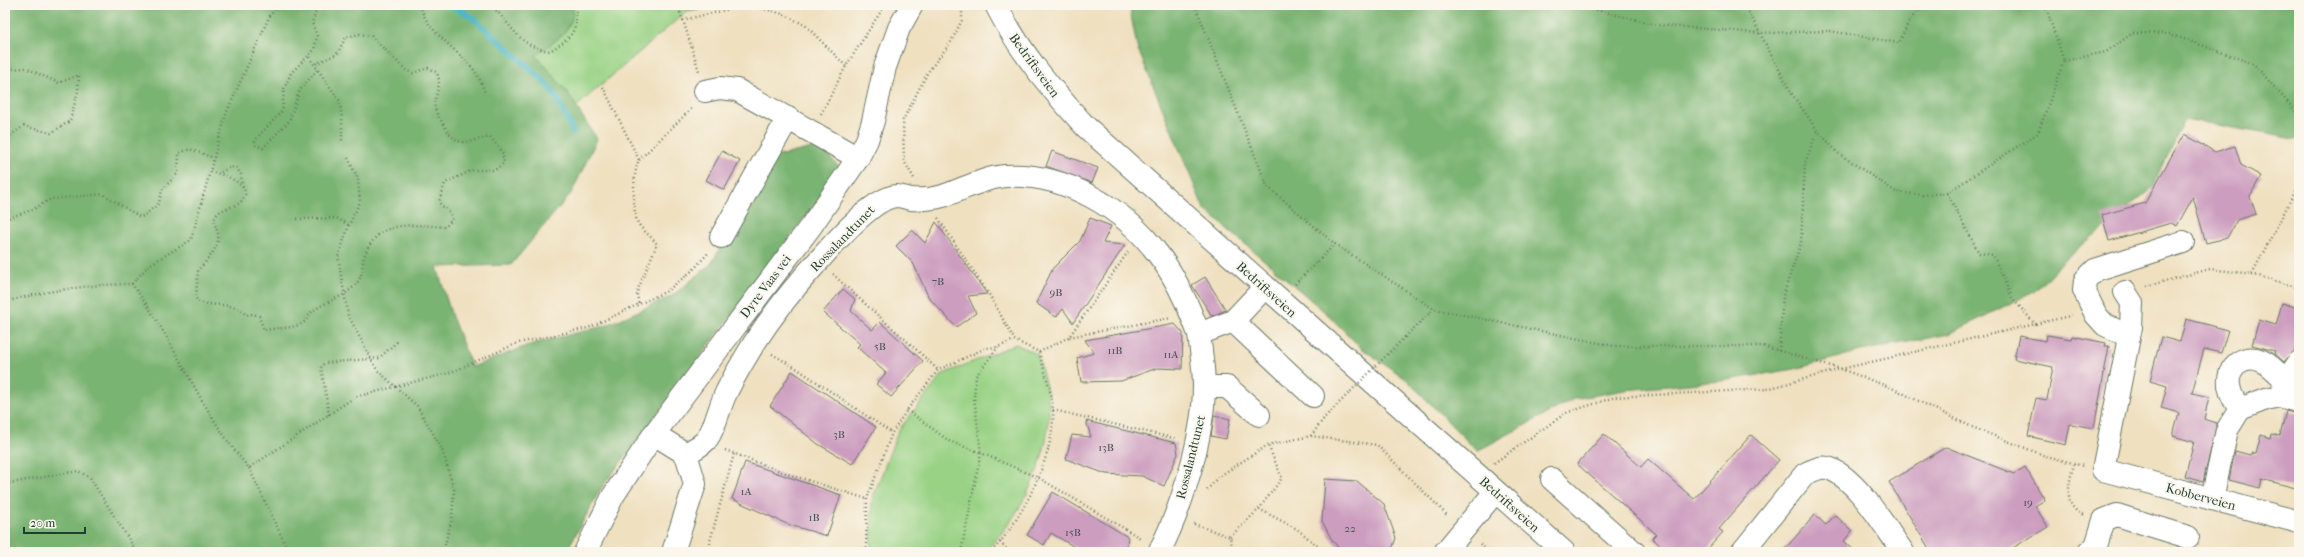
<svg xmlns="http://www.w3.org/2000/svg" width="2304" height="557" viewBox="0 0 2304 557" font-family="'IM FELL French Canon',serif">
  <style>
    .green { fill: #99d285; stroke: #5c885c }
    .forest { fill: #7ab472; stroke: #4c7853 }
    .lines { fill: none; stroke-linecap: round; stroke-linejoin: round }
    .stream { stroke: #48b5c4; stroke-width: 6 }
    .building { fill: #cc9dbf }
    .minor-casing { stroke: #687665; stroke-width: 24 }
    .path { stroke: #687665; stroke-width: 2.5; stroke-dasharray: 1 3; stroke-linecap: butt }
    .minor { stroke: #fff; stroke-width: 22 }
    .path-bridge { stroke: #687665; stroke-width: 2.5; stroke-dasharray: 1 3; stroke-linecap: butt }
    .labels { text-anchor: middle; stroke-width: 4; stroke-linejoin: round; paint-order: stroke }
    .number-label { font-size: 11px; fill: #4a5557 }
    .street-label { font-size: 13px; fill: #1f3d34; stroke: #fbf7ec }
  </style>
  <rect width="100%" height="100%" fill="#fbf7ec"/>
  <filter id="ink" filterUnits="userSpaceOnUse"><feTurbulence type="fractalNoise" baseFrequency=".025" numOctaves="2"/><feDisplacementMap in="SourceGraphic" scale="8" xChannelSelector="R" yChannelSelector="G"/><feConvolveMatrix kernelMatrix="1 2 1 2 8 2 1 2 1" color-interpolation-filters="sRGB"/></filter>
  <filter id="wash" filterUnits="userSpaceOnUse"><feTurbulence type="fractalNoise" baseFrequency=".012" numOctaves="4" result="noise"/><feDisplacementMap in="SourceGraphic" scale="16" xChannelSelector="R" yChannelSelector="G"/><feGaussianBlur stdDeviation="0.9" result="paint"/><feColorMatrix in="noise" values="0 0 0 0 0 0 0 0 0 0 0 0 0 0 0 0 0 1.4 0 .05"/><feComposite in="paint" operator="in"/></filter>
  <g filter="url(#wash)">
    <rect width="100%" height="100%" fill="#efe0c0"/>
    <g class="green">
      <polygon points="498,5 721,5 687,11 526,150"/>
      <path d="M1016,344L1037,354C1042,372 1049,392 1049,411C1049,460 1020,519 984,552H871L872,500L898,431L943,374Z"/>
    </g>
    <g class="forest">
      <path d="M5,5H573C576,30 554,42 536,55L567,92L597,139L572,192L511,265L437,267L452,317L472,367L529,345L607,325L672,296L710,265L775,157L820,146L841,169L600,490L566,552H5Z"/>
      <polygon points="1129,5 2299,5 2299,140 2185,119 2153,187 2064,260 2035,291 1949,334 1861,351 1795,369 1721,381 1625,390 1574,399 1477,451 1406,379 1361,348 1326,313 1204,209 1137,47"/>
    </g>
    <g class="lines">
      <polyline class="stream" points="450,5 472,17 544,81 557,98 573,132"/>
    </g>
    <g id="blocks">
      <g class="building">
        <polygon points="2184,134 2215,152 2235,146 2241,165 2261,176 2250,196 2256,214 2237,220 2227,238 2206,243 2193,197 2177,226 2171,223 2109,241 2102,215 2145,203"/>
        <polygon points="722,151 740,161 724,190 706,180"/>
        <polygon points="1052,151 1098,168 1092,183 1046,166"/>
        <polygon points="1090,218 1111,226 1103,243 1125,245 1073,323 1063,309 1056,317 1036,303 1053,268 1080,241"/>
        <polygon points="936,222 987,294 968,296 976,313 956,327 929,298 913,263 896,246 912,230 925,243"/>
        <polygon points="1205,277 1226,310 1212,316 1192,285"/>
        <polygon points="843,289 855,299 851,311 872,330 880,322 923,361 891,397 876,384 886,373 857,347 860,344 823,312"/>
        <polygon points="2282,303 2299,308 2299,335 2295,350 2284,362 2274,353 2275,351 2252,345 2259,320 2276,325"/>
        <polygon points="2186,319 2228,330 2221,353 2204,349 2192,393 2209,397 2204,419 2217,423 2203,482 2185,477 2194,442 2173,436 2179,413 2161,408 2167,386 2150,381 2161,337 2180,342"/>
        <polygon points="1175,324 1183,333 1182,369 1157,368 1121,381 1081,382 1077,358 1094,353 1085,340"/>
        <polygon points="2047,335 2071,339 2072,336 2106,343 2105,346 2109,346 2094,428 2070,424 2066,445 2028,436 2036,398 2047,400 2053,367 2014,359 2019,336 2046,341"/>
        <polygon points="792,371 876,427 852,464 818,444 770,406"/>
        <polygon points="2286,411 2299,414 2299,489 2262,479 2260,488 2229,480 2235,451 2250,455 2251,453 2256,454 2261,435 2270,438 2271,434 2280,436"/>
        <polygon points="1214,415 1230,419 1226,439 1211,436"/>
        <polygon points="1086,421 1176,443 1178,454 1164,486 1142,476 1106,474 1066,459 1072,435 1091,437"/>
        <polygon points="1604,434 1641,467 1648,459 1694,499 1751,435 1779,460 1719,529 1723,532 1705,552 1668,552 1652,538 1656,534 1577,464"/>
        <polygon points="1946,447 2014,474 2025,467 2045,500 2035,506 2048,527 2006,552 1931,552 1889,482"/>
        <polygon points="745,462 841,495 827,536 787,524 732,499"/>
        <polygon points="1325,479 1357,481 1384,504 1396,538 1391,552 1342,552 1332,540 1322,521"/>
        <polygon points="1053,492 1128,537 1126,552 1083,552 1051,533 1044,545 1027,535"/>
        <polygon points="1815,515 1826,525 1835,515 1852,531 1844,541 1856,552 1782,552"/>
      </g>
    </g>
  </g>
  <g filter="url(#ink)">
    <use href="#blocks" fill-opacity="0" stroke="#687665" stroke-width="1"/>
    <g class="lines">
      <g class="minor-casing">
        <g id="minor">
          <path d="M996,5C1019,51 1051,89 1086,127L1564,552"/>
          <polyline points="705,91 720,88 737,90 858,158"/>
          <polyline points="721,237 788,118"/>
          <polyline points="2125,292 2132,303 2131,327 2103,470 2299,522"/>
          <polyline points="1233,321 1313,396"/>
          <polyline points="2128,336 2105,325 2096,315 2084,290 2085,280 2095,270 2183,242"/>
          <polyline points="1204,387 1227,387 1259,415"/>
          <polyline points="2281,393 2286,381 2299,362"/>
          <path d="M2240,409C2236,403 2231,396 2230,390C2224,369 2242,352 2262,361C2271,365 2278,373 2286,381"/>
          <path d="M654,434L686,454C692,450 703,445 707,439C716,426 719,407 726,393C734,376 744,360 753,345C772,315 796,285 820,259C835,242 874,197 897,196C901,196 906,198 911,199C922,200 932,199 943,196C964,189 983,178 1005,176C1063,172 1124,208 1158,254C1176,277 1189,307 1199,334"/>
          <polyline points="1552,479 1634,552"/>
          <polyline points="2212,499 2227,430 2240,409 2266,399 2280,396 2299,402"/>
          <polyline points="585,552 613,496 654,434 811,226 858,158 867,140 873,121 885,67 899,28 912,5"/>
          <polyline points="673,552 695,484 686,454"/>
          <path d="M1159,552C1182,508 1204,435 1204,386C1204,369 1201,352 1199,334L1233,321L1265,287"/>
          <polyline points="1445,552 1495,492"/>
          <path d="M1742,552L1805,474C1813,470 1822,465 1831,469C1859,482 1885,527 1903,552"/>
          <polyline points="2089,552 2096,546 2104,520 2117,515 2188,537"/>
        </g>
      </g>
      <g class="path">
        <path d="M421,5C423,31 465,53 478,76C481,81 483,88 485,93"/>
        <path d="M490,5C514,25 516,46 550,51C572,37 579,31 575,5"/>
        <polyline points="677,5 683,20 738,7 760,8 783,14 805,25 846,66"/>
        <polyline points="1195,5 1267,186 1335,244 1434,309 1614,346 1763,346 1841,369 1892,388 1972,427 2043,455 2083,466"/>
        <polyline points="1577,5 1657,25 1760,33 1830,31 1899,43 1910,19 1925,5"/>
        <polyline points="1745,5 1792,94 1817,130 1838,153 1896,192 1923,195 1947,193 2038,133 2064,61 2045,5"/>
        <polyline points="680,13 682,5"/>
        <polyline points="683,20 699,71"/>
        <polyline points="309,57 339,100 342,117 342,141"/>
        <polyline points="2064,61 2106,52 2133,33 2170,34 2254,64 2299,115"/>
        <polyline points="5,68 8,69 26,68 59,83 79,75 78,91 70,121 51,133 24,126 5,139"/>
        <polyline points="317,70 300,90 289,121 263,148 255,145 255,140 282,111 284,89 291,73 314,50 317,36 312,23 318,5"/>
        <path d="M603,87L639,160C633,171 632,208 637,221C641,230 651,236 657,244L638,289L637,295L639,304"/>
        <polyline points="821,114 846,66 885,5"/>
        <polyline points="348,158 358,179 360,202 349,225 338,257 348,315 377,370 417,406 442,449 454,489 452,518 443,552"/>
        <polyline points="639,160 693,107"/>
        <path d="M210,172C219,172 248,183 245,195C241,209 221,206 216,216C212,222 217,228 218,234C220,247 206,262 198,270L196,298L197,301C213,308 233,300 246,315L253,314L259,316L264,330C276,328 292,329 303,323C307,320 309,314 313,311C328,299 350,297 360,278C363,271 362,263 364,257C377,218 413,225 445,227L452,220C452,210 443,209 439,202L445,183L473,170H495L504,163L502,151L490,137C467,141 459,150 445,127C442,122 436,114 435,108C433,97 444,82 436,72L428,68L413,73L407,71L371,36L360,34L346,37L337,54L315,64"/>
        <polyline points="221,172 231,167 236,168 241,174 242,185"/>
        <polyline points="914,178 904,161 903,120 928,72 951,42 962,20 962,7 965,5"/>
        <polyline points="1947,193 1979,253 1993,255 2012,298 2036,325"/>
        <polyline points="938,218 990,296 1014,339"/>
        <polyline points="5,219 32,210 51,199 103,194 140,217 144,216 159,203 162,190 178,173 179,153 190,149 214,158"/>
        <polyline points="297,219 336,218 349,225"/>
        <polyline points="1128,252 1069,337 1171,318"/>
        <path d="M833,274C867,307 904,337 938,370"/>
        <polyline points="2252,274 2299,288"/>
        <polyline points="132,284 149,265 191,240 226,114 269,17 278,5"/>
        <polyline points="1295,284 1335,244"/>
        <polyline points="2147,286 2210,269 2252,274 2299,184"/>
        <path d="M5,302C43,291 92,284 132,284C176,342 201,413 249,468L355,397L449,373L518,343L588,328L667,291L693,270L708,253"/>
        <polyline points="1405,337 1434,309"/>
        <polyline points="1779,351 1783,296 1801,243 1805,163 1817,131"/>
        <polyline points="1039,352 1069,337"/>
        <polyline points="772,354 796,368 892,433"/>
        <polyline points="907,410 949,441 981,453 974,397 976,376 998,347"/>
        <polyline points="1053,410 1177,439"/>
        <polyline points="329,415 321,366 325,363 379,358 398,341"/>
        <polyline points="1311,436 1325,417"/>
        <polyline points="725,450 788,474 867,499"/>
        <polyline points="1494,463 1566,413 1615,397 1767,389 1841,369 2074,315"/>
        <path d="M2074,464C2069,482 2062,507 2084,515"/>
        <polyline points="249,468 286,546 286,552"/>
        <polyline points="5,484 78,471 90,478 137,552"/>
        <polyline points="1207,490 1218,477 1268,445 1311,436 1377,445 1448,516"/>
        <polyline points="1259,509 1297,529 1325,552"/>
        <polyline points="1194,524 1230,537 1233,552"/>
        <polyline points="1230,537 1259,509 1282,478 1268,445"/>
        <polyline points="1000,542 1009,552"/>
        <polyline points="1480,544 1488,552"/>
        <polyline points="710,552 710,541 734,454"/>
        <path d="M866,552L867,499L892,433L907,410L938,370L986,348L998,347L1014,340L1039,352C1044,371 1051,389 1053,409C1056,453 1022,521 991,552"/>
        <polyline points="961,552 981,453 1039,478 1142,539"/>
      </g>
      <use href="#minor" class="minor"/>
      <polyline class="path-bridge" points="1325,417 1405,337"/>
    </g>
  </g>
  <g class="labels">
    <g class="number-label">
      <text x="938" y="285">7B</text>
      <text x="1056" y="296">9B</text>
      <text x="880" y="350">5B</text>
      <text x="1115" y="354">11B</text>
      <text x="1171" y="358">11A</text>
      <text x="839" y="438">3B</text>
      <text x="1106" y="451">13B</text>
      <text x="746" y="495">1A</text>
      <text x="2028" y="506">19</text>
      <text x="814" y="521">1B</text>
      <text x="1350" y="532">22</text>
      <text x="1073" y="536">15B</text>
    </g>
    <g class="street-label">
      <text transform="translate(1035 65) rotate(54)" y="5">Bedriftsveien</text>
      <text transform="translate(842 238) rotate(-46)" y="5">Rossalandtunet</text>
      <text transform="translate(765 286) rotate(-53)" y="5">Dyre Vaas vei</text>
      <text transform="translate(1267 289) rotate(42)" y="5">Bedriftsveien</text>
      <text transform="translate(1190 457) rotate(-76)" y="5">Rossalandtunet</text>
      <text transform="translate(2201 496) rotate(15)" y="5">Kobberveien</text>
      <text transform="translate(1510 504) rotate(42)" y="5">Bedriftsveien</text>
    </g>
  </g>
  <rect width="2304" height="557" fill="none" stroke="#fbf7ec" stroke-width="20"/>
  <path d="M24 527v6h61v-6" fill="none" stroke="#1f3d34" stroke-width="2"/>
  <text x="30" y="527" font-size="12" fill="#1f3d34" stroke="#fbf7ec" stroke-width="3" paint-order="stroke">20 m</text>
</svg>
